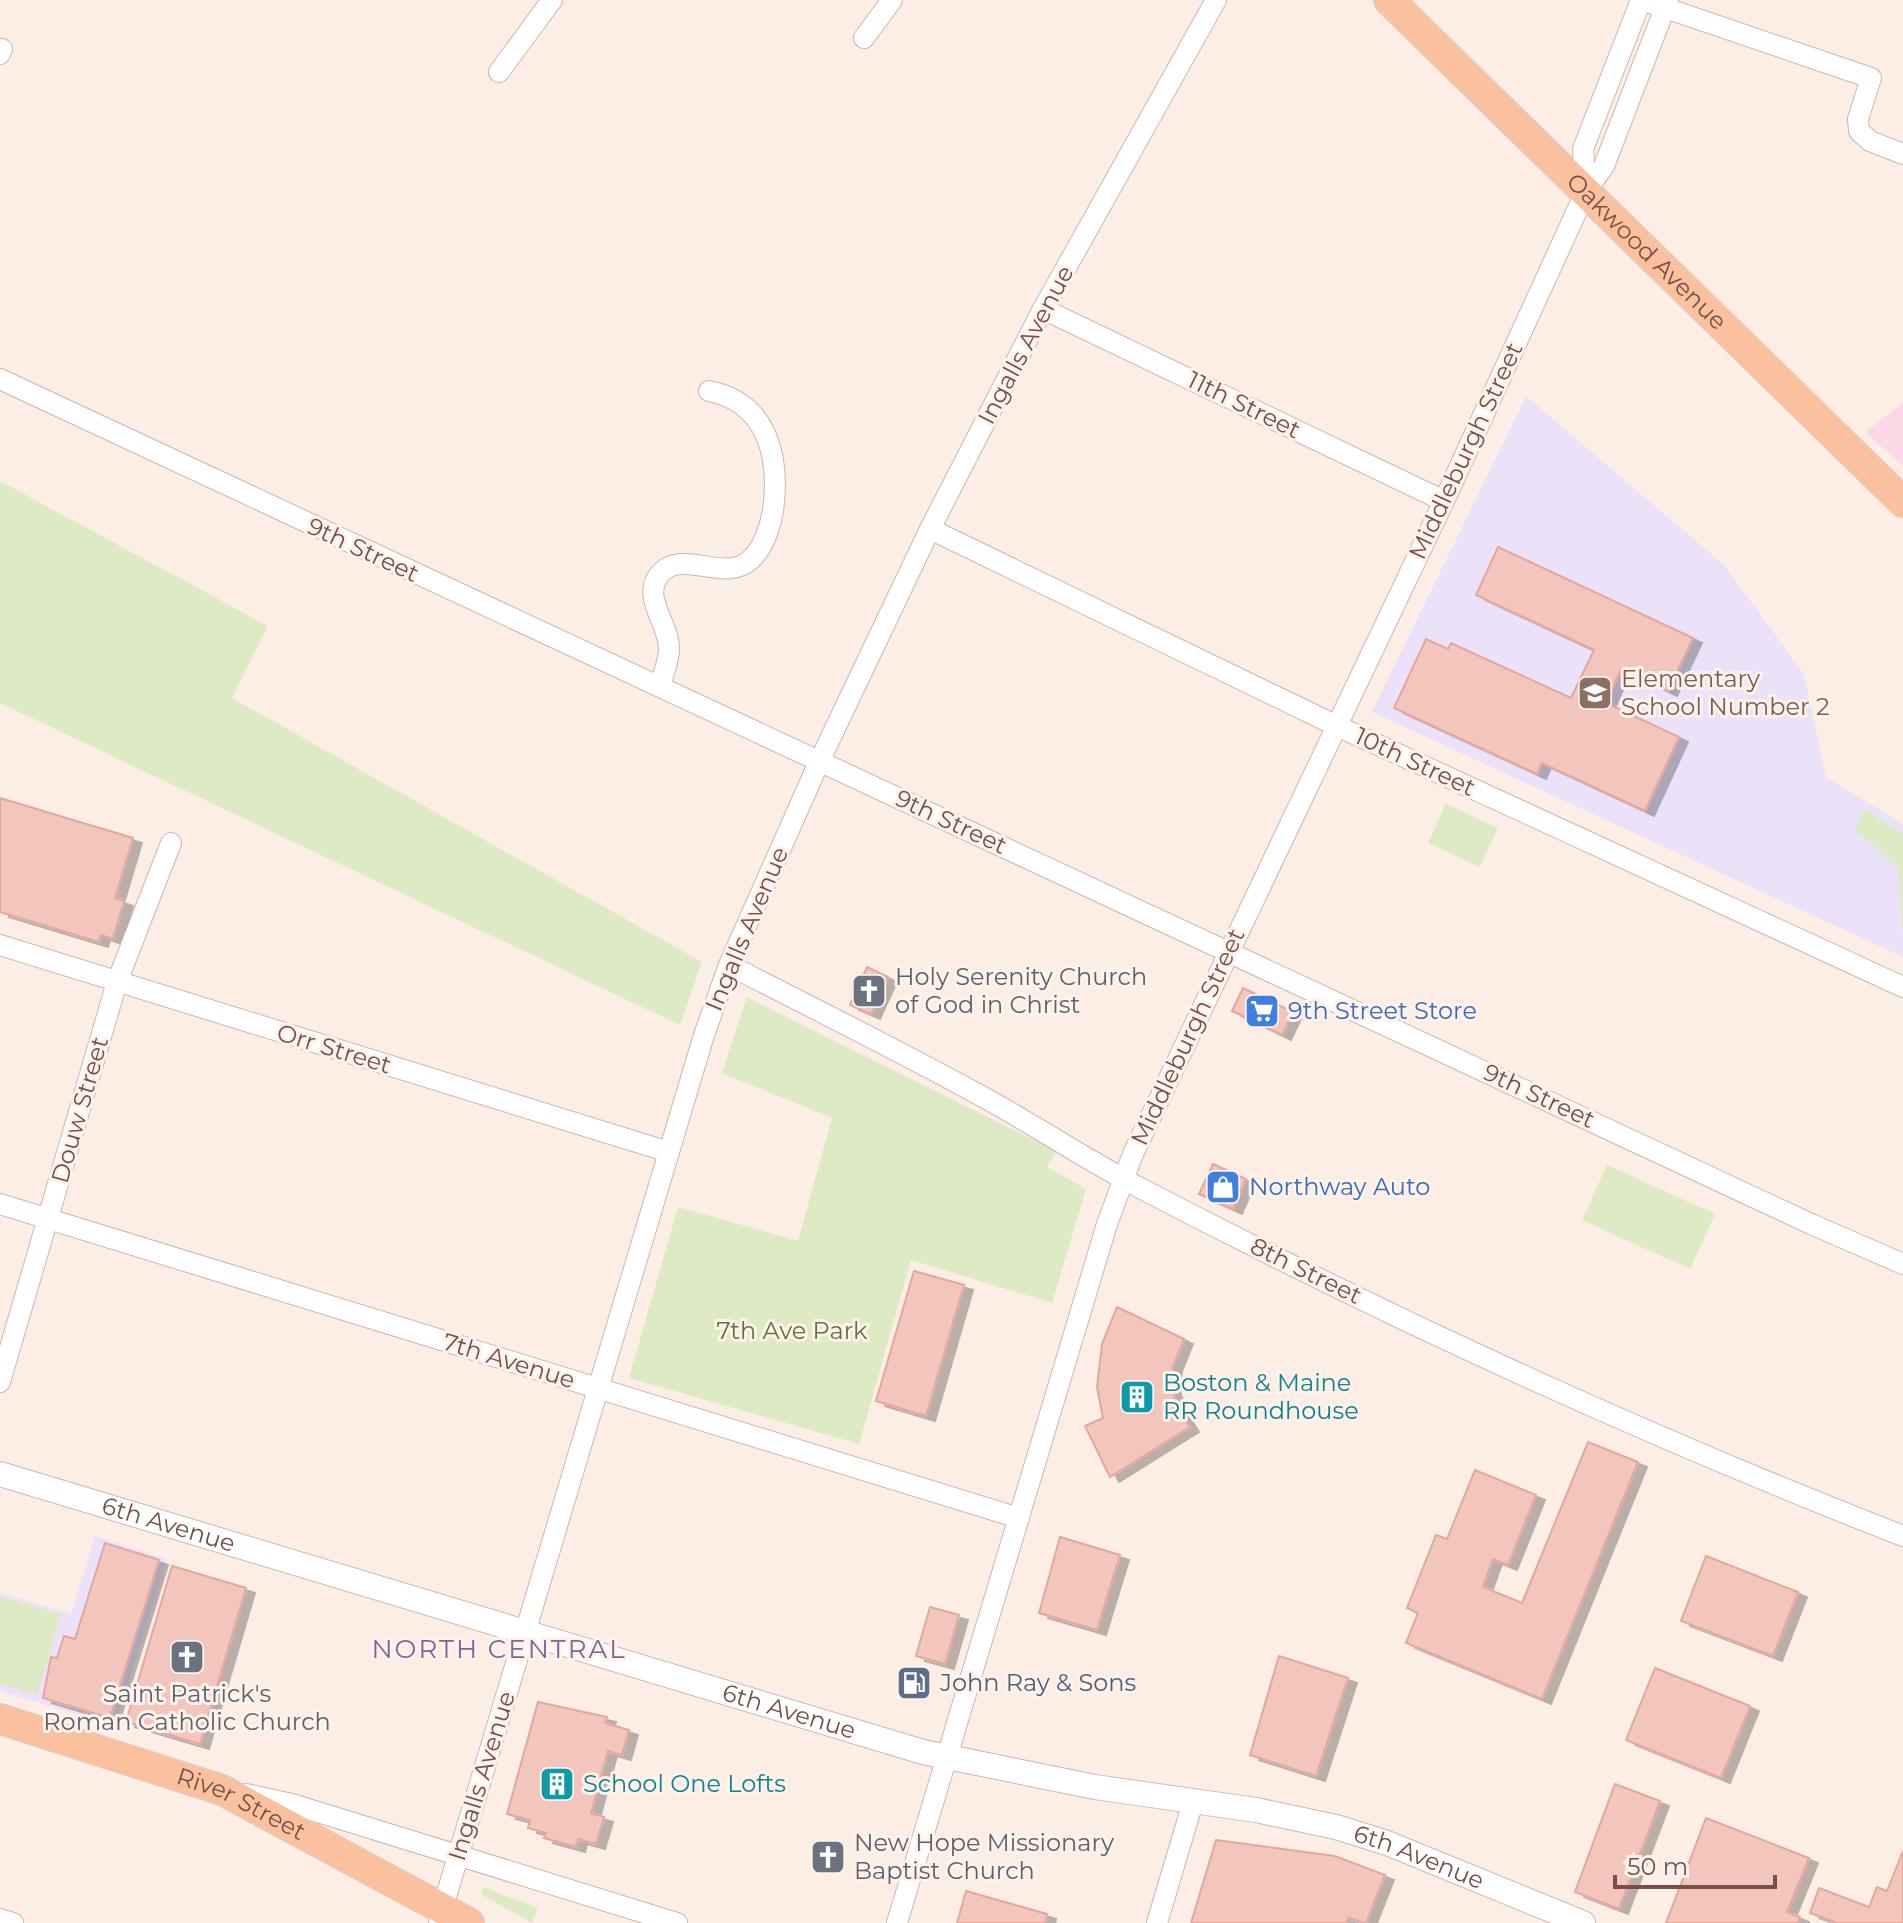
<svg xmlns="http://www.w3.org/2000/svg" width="1903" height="1923" viewBox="0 0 1903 1923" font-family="Montserrat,sans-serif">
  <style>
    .education { fill: #ebe2f9 }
    .medical { fill: #fad8e5 }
    .green { fill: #ddeac3 }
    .building { fill: #f2c5bd; stroke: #e4a79d; stroke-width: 2; filter: url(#shadow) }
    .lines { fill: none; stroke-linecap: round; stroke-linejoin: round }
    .minor-casing { stroke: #d0b5ae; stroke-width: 22 }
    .tertiary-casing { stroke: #d0b5ae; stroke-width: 26 }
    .primary-casing { stroke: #d8cecc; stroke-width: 32 }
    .minor { stroke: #fff; stroke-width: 20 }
    .tertiary { stroke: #fff; stroke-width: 24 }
    .primary { stroke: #fbc19e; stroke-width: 30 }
    .labels { text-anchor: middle; stroke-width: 6; stroke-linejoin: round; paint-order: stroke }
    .street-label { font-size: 24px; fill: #754f4a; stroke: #fff2eb }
    .education-label { font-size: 24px; fill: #785e54; stroke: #fff2eb; text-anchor: start }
    .worship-label { font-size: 24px; fill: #5b616d; stroke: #fff2eb; text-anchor: start }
    .shop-label { font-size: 24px; fill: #366cbe; stroke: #fff2eb; text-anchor: start }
    .park-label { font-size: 24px; fill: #5d753f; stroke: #fff2eb }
    .culture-label { font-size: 24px; fill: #0d838f; stroke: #fff2eb; text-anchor: start }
    .service-label { font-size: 24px; fill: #4e5e75; stroke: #fff2eb; text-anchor: start }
    .neighbourhood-label { font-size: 26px; letter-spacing: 2px; fill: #7b6699; stroke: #fff2eb }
  </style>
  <defs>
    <filter id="shadow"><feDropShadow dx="9" dy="5" stdDeviation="0" flood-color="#0004"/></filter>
  </defs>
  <rect width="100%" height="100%" fill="#fceee5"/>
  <g class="education">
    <polygon points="1526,396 1724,565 1804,674 1826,777 1903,824 1903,957 1372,712"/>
    <polygon points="95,1536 167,1559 115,1726 0,1691 0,1593 71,1614"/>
  </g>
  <polygon class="medical" points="1903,403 1903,466 1865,432"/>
  <g class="green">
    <polygon points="0,481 268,626 232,698 702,962 680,1025 0,703"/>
    <polygon points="1446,804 1498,828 1480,867 1428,843"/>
    <polygon points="1864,809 1903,834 1903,936 1898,868 1855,829"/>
    <polygon points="747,997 1056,1151 1047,1167 1086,1189 1052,1303 911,1260 859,1444 629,1378 678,1207 798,1241 832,1118 722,1073"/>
    <polygon points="1607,1165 1715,1214 1690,1269 1582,1220"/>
    <polygon points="0,1596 61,1614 37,1695 0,1684"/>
    <polygon points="483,1887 538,1908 532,1923 481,1894"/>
  </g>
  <g class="building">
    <polygon points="1498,547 1693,638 1668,691 1621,669 1606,703 1679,737 1645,811 1542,763 1537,774 1394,708 1426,639 1448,649 1451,643 1571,698 1594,650 1476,595"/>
    <polygon points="0,798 133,838 115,898 124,901 113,939 101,935 99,942 0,912"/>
    <polygon points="867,967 888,977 871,1014 850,1005"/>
    <polygon points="1243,988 1293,1012 1282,1035 1232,1011"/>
    <polygon points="1213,1164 1246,1179 1233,1209 1199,1194"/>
    <polygon points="914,1271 964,1285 926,1416 876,1401"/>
    <polygon points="1117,1307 1184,1339 1173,1366 1171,1386 1178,1408 1190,1427 1110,1477 1085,1426 1103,1418 1097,1387 1102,1344"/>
    <polygon points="1588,1442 1638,1462 1542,1699 1406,1643 1418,1613 1407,1608 1436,1535 1447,1539 1475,1470 1536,1495 1508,1565 1493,1559 1483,1587 1522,1603"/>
    <polygon points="1060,1537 1120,1555 1097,1630 1039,1613"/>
    <polygon points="105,1543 159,1560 110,1718 43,1698 51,1657 57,1658 64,1636 75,1639"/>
    <polygon points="1706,1556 1798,1592 1773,1656 1681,1621"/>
    <polygon points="172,1566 246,1588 200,1744 126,1722"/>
    <polygon points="930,1607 959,1615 945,1664 916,1656"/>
    <polygon points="1279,1656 1348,1678 1316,1776 1250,1755"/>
    <polygon points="1655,1668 1750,1706 1721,1778 1626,1740"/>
    <polygon points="538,1702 607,1717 605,1723 629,1730 622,1755 608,1751 591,1813 604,1817 596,1844 578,1839 576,1847 544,1838 546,1833 528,1828 530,1820 507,1814"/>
    <polygon points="1615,1784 1660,1801 1619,1909 1575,1892"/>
    <polygon points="1706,1818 1809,1858 1787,1912 1800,1917 1798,1923 1666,1923"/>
    <polygon points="1216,1840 1335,1856 1385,1875 1366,1923 1348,1918 1346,1923 1191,1923"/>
    <polygon points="1903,1851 1903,1923 1837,1923 1810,1913 1819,1888 1869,1907 1877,1887 1887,1891"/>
    <polygon points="966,1891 1047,1914 1045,1923 957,1923"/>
  </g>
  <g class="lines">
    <g class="minor-casing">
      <g id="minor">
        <polyline points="1642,0 1871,78 1858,119 1859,131 1870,141 1903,154"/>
        <polyline points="864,38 892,0"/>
        <polyline points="0,54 2,49"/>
        <polyline points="499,72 552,0"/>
        <polyline points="1586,191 1583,149 1641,0"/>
        <polyline points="1043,309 1444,501"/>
        <polyline points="0,379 1811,1224 1903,1264"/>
        <polyline points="930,529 1337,726 1903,987"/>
        <path d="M660,686C663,675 668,663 669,651C671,626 641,598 659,575C681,547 724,584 750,560C763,549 770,527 773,511C780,459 769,403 709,391"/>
        <polyline points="0,945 669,1152"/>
        <path d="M729,965C811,1007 893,1048 974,1092C1032,1123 1086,1160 1144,1190C1391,1319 1644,1435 1903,1536"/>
        <polyline points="0,1204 1019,1518"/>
        <polyline points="0,1382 117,982 171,843"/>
        <polyline points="246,1794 292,1804 677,1923"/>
        <polyline points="0,1919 13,1923"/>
        <polyline points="439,1920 704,1035 729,965 820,760 930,529 1043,309 1216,0"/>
        <polyline points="897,1923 1107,1224 1133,1154 1444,501 1586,191 1604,166 1668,0"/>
        <polyline points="1157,1923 1193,1802"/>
      </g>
    </g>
    <g class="tertiary-casing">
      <g id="tertiary">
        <path id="s1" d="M0,1474L923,1752L1095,1787L1256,1810L1336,1827L1387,1843L1583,1923"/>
      </g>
    </g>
    <g class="primary-casing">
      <g id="primary">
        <path id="s2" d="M1389,0L1903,502"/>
        <path id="s3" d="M0,1719L222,1790L469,1923"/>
      </g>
    </g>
    <use href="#minor" class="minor"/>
    <use href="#tertiary" class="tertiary"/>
    <use href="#primary" class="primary"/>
  </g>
  <defs>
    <g id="school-square" transform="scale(1.8)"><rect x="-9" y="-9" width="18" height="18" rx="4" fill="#8d6e63" stroke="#fff2eb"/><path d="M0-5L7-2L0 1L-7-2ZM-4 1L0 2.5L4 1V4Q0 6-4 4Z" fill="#fff"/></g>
    <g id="church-square" transform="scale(1.8)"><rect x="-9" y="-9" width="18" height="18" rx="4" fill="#6b7280" stroke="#fff2eb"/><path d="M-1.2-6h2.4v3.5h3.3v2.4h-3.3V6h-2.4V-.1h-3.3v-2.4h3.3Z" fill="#fff"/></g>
    <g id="supermarket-square" transform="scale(1.8)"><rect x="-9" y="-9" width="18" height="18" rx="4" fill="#3f7fe0" stroke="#fff2eb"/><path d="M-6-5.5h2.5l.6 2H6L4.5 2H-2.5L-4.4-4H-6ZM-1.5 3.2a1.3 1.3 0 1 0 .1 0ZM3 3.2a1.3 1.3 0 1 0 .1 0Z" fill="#fff"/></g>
    <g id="shop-square" transform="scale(1.8)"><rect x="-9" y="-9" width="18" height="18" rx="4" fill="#3f7fe0" stroke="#fff2eb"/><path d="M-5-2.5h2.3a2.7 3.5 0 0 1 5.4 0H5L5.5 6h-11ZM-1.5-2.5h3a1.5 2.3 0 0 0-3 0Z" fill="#fff"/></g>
    <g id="building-square" transform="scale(1.8)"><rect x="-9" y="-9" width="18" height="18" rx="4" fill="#0f9aa8" stroke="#fff2eb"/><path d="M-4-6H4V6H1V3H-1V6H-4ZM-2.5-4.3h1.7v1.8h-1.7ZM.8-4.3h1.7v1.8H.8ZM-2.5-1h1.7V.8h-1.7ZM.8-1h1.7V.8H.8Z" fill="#fff"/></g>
    <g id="fuel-square" transform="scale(1.8)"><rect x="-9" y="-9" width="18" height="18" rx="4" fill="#5c6f8a" stroke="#fff2eb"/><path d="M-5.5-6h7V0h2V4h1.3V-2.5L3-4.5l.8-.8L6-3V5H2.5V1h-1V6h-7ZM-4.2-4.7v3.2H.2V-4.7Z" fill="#fff"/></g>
  </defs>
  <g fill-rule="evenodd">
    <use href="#school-square" x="1595" y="693"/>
    <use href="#church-square" x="869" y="991"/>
    <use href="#supermarket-square" x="1262" y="1011"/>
    <use href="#shop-square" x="1223" y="1187"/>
    <use href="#building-square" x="1137" y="1397"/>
    <use href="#church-square" x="187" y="1657"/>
    <use href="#fuel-square" x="914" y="1683"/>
    <use href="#building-square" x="557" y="1784"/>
    <use href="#church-square" x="828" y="1857"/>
  </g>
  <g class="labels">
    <g class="street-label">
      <text dy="8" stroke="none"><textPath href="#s2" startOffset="360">Oakwood Avenue</textPath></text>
      <text transform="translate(1026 345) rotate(-62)" y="8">Ingalls Avenue</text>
      <text transform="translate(1244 405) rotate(26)" y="8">11th Street</text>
      <text transform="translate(1466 451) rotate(-65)" y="8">Middleburgh Street</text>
      <text transform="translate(363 550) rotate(25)" y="8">9th Street</text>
      <text transform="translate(1415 762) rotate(25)" y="8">10th Street</text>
      <text transform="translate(951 822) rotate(25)" y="8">9th Street</text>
      <text transform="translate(747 929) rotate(-67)" y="8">Ingalls Avenue</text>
      <text transform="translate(1188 1037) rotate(-65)" y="8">Middleburgh Street</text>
      <text transform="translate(334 1049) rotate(17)" y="8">Orr Street</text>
      <text transform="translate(1539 1096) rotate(25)" y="8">9th Street</text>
      <text transform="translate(80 1110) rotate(-74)" y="8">Douw Street</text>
      <text transform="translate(1306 1271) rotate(26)" y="8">8th Street</text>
      <text transform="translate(509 1361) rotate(17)" y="8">7th Avenue</text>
      <text dy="8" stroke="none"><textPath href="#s1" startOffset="176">6th Avenue</textPath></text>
      <text dy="8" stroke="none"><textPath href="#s1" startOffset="824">6th Avenue</textPath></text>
      <text transform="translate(482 1776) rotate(-73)" y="8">Ingalls Avenue</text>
      <text dy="8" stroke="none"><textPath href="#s3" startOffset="256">River Street</textPath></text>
      <text dy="8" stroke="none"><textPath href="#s1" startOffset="1472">6th Avenue</textPath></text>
    </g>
    <g class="education-label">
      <text x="1621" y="687">Elementary<tspan x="1621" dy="28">School Number 2</tspan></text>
    </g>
    <g class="worship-label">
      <text x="895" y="985">Holy Serenity Church<tspan x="895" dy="28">of God in Christ</tspan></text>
      <text x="187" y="1702" text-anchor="middle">Saint Patrick's<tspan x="187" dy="28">Roman Catholic Church</tspan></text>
      <text x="854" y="1851">New Hope Missionary<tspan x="854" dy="28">Baptist Church</tspan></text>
    </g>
    <g class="shop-label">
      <text x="1288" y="1019">9th Street Store</text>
      <text x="1249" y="1195">Northway Auto</text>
    </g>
    <g class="park-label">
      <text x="792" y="1339">7th Ave Park</text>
    </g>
    <g class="culture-label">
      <text x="1163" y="1391">Boston &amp; Maine<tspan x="1163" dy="28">RR Roundhouse</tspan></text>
      <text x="583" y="1792">School One Lofts</text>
    </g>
    <g class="service-label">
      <text x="940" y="1691">John Ray &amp; Sons</text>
    </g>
    <g class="neighbourhood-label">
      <text x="499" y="1658">NORTH CENTRAL</text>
    </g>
  </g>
  <path d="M1615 1875v12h160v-12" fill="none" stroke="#754f4a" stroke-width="4"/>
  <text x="1627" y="1875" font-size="24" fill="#754f4a" stroke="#fff2eb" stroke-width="6" paint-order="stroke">50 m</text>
</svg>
